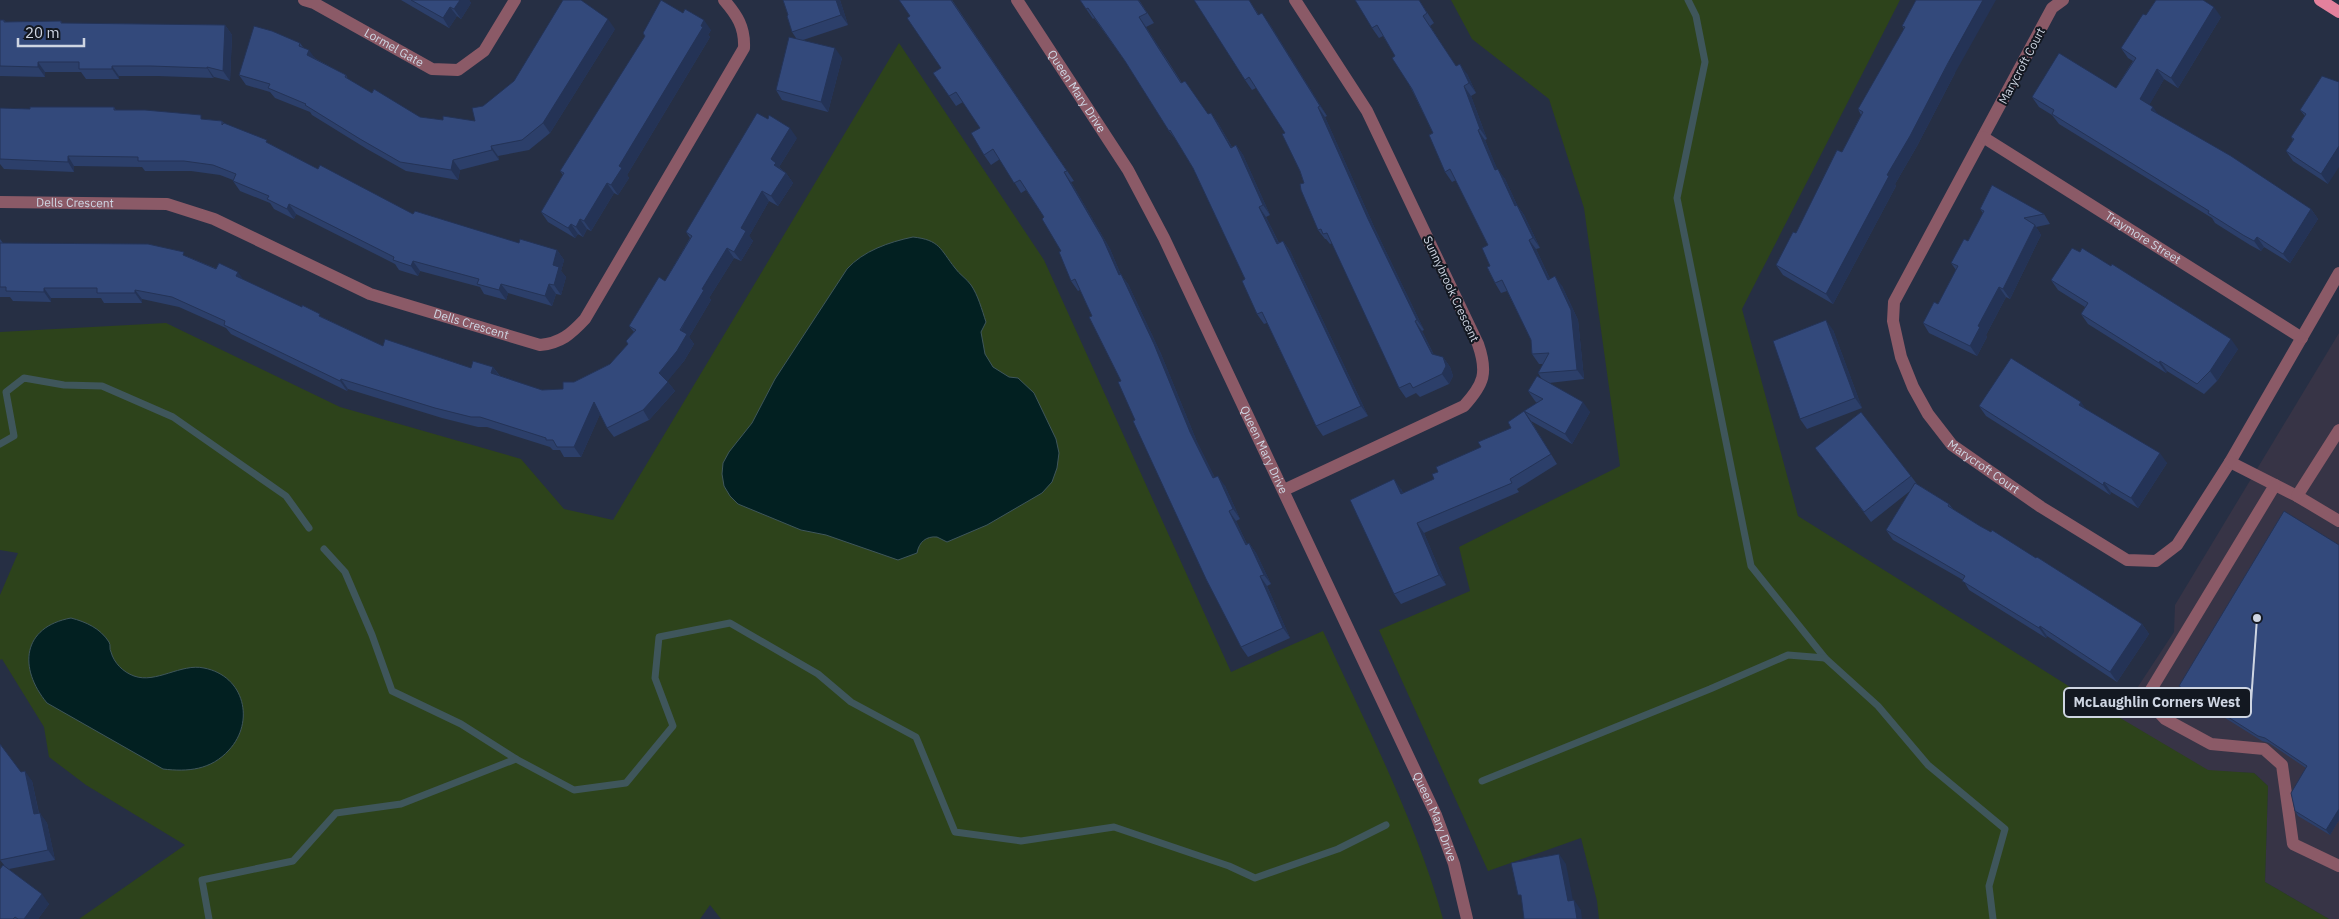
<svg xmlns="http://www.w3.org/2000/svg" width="2339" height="919" viewBox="0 0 2339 919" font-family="'IBM Plex Sans',sans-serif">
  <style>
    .commercial { fill: #373446 }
    .green { fill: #2d431b }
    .water { fill: #022021; stroke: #3f565b }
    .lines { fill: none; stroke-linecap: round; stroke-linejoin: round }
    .stream { stroke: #3f565b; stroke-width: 7 }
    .minor { stroke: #8b5a67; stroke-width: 12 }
    .major { stroke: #e4819d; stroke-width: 12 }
    .wall { fill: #2c3f6a }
    .shaded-wall { fill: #243356 }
    .building { fill: #33497b; stroke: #243356 }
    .labels { text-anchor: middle; stroke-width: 4; stroke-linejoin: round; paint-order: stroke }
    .street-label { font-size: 12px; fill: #ced5e2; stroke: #131821 }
    .leader { fill: none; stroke: #ced5e2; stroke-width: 2 }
    .callout-dot { fill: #ced5e2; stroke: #131821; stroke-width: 2 }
    .callout { fill: #131821; stroke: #ced5e2; stroke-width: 2 }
    .callout-label { font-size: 14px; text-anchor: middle; font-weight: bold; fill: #ced5e2 }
  </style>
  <rect width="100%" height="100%" fill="#262f44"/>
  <polygon class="commercial" points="2339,333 2339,919 2329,919 2265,882 2268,786 2254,773 2208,771 2118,717 2174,632 2175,605"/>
  <g class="green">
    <polygon points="1451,0 1900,0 1742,309 1798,516 2105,709 2208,770 2254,773 2268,786 2265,882 2329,919 1599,919 1597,901 1581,838 1488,871 1379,630 1470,591 1459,547 1620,466 1584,208 1549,99 1472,39"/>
    <path d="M899,43L1044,260L1231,672L1323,631C1366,725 1415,818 1443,919H721L710,905L700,919H79L185,845L86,785L49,757L44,727L2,659L0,660V595L18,553L0,550V332L166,323L340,407L521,459L564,509L613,520Z"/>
  </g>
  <g class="water">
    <path d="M913,237C940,240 940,249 955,268C959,274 967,279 971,285C978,295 982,310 986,322L981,332L985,354L993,367L1009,377L1018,378L1034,393L1056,439L1059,453L1057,468L1052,482L1042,493L987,525L947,542L937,537C926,536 919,542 917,553L898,560L826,535L801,530L738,504L730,496L724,486L722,474L723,463L729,452L752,423L775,379L847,269C863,251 889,242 913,237Z"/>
    <path d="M71,618C86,622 100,628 109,642C111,645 109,649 111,652C114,663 123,672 134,676C156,684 181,663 204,668C245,676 255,722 229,750C211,770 188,772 163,769L47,703C18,668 22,627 71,618Z"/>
  </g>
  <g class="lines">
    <g class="stream">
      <polyline points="1688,0 1696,16 1705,62 1677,198 1751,566 1825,658"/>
      <polyline points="0,444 14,436 6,392 24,378 64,385 102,386 173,417 286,496 309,528"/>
      <polyline points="324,549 345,572 372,635 392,691 461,724 516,759 574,790 626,783 673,726 655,678 659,637 730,623 818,674 851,702 916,737 955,832 1021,841 1114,827 1229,866 1255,878 1338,849 1386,825"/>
      <polyline points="1482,781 1710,689 1788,655 1825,658 1878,706 1928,765 2005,829 1989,886 1993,919"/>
      <polyline points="209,919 202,880 293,861 336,813 401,804 516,759"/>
    </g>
    <g class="minor">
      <path id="s1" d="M304,0L314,3L432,69L458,70L484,51L515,0"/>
      <path id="s2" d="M1017,0L1128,170L1164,238L1436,815L1454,864L1467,919"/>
      <path id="s3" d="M2063,0L2052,8L1894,302L1893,321L1901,357L1913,387L1928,414L1952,445L2041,507L2127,560L2156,561L2177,545L2230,462L2339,273"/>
      <path id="s4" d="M1983,137L2302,338"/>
      <path id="s5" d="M0,202L167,204L214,219L370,294L540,345C561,343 571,334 585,319L744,48C745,27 737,15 724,0"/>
      <polyline points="2230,462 2297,496 2339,521"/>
      <polyline points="2275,485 2149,693 2151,704 2165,719 2211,744 2264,749 2282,765 2293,844 2339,866"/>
      <path d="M1284,490L1464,406C1484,384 1488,373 1478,344L1367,111L1295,0"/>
      <polyline points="2297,496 2339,430"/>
    </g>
    <polyline class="major" points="2320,0 2339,12"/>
  </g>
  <g class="wall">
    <polygon points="401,0 469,0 471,3 461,19 457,16 449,28"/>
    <polygon points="783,0 840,0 848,25 803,40 842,58 828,112 782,100 776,90 796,38 792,32 788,15"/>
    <polygon points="952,0 1074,181 1071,182 1110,249 1121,275 1128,284 1161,354 1197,442 1215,478 1225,486 1240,519 1236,521 1247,544 1249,543 1256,553 1271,584 1267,586 1290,638 1248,657 1241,647 1135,420 1121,381 1092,316 1080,290 1078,291 1071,281 1061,251 1044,217 1026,190 1021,193 1000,159 991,165 984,155 980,128 963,102 956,106 933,73 941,68 910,16"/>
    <polygon points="1080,0 1139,0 1154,23 1146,27 1182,83 1208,114 1211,113 1218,123 1232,147 1236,145 1243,155 1270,215 1266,217 1279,243 1283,241 1290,251 1368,416 1323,436 1316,426 1267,323 1264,324 1257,314 1245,279 1193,168 1176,140 1169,131 1125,61 1094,18 1093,19"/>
    <polygon points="1194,0 1249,0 1259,15 1269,23 1327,116 1325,117 1375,229 1424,330 1422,331 1434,355 1443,357 1450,367 1453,376 1449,384 1420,397 1416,393 1406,398 1399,388 1332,243 1330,244 1326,239 1325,239 1318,230 1300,171 1285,133 1256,88 1252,90 1245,80"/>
    <polygon points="1419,0 1434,23 1430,26 1456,66 1467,74 1476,93 1471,96 1487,139 1485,140 1497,169 1505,179 1517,205 1524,215 1540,248 1536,249 1550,279 1562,286 1578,320 1584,379 1549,383 1590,412 1572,444 1531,421 1524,411 1537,403 1535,401 1528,391 1542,379 1538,373 1543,364 1539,364 1532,354 1531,340 1507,291 1501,293 1495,283 1490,266 1488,245 1456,180 1452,182 1445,172 1433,133 1395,56 1383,36 1379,38 1372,28"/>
    <polygon points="1916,0 1955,73 1917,146 1895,184 1896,186 1833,304 1783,275 1776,265 1796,233 1842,152 1861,115 1858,109 1904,29 1902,26"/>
    <polygon points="2146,15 2221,17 2178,88 2164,79 2149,105 2157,114 2311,209 2318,219 2290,263 2264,247 2261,251 2250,245 2215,223 2212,218 2059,124 2052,115 2039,107 2032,97 2116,88 2133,61 2128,58 2121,48"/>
    <polygon points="0,20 4,20 6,22 61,21 62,23 225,25 232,35 230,81 214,77 213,78 158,76 119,76 119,79 86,79 81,72 45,72 45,77 0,76"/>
    <polygon points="615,29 550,133 529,150 498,156 499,160 460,170 458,180 406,171 367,149 312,115 310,112 275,98 270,92 246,85 239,75 300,43 303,47 316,59 346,75 348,79 372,93 420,117 443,120 475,121 483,106"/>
    <polygon points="711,30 708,35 710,37 627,175 629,178 618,195 614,193 591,231 587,229 583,237 578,234 575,238 548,222 541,212 563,175 560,171 645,37 643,33"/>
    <polygon points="2322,76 2328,184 2293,161 2286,151 2293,140 2291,137 2305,116 2300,110"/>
    <polygon points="114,107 116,110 222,121 224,123 270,144 318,169 413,214 519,243 557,250 564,260 561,271 566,277 561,295 556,294 552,306 508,293 506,300 484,294 480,287 420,271 418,276 399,270 395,264 296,214 294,219 274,209 270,203 240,191 233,181 233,180 220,175 191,171 145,171 142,167 74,166 74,172 4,169 0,164 0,108 30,109"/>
    <polygon points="797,138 779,167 786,173 793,183 778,206 769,201 749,236 753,241 741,261 734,258 709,298 711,300 689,337 694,344 684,361 667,381 675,391 649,420 614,437 607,428 600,414 581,457 564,457 560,450 553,450 550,447 487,427 478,427 442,418 348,389 347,391 231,334 226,328 179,307 142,299 142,303 104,303 101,298 51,298 51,302 13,301 10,297 0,297 0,239 3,243 186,256 244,280 383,346 471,368 493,367 500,376 542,390 563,389 574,382 610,364 628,344 626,341 634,332 629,326 665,281 690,238 686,232"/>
    <polygon points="1980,209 2044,214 2050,224 2036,227 2041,235 2010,299 2006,297 1986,335 1987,337 1977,356 1929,333 1923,323 1938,304 1956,270 1951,263 1968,241 1983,213"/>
    <polygon points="2051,280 2238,349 2217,381 2204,394 2167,371 2166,373 2088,324 2081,314 2085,307 2058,290"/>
    <polygon points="1833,330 1862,408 1807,429 1800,419"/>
    <polygon points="1979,406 2086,409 2167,463 2138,508 2111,492 2110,495 1986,416"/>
    <polygon points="1531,421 1557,464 1517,489 1519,492 1424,533 1446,585 1401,604 1394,594 1401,489 1403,493 1434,479 1438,472 1481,447"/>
    <polygon points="1815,448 1911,476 1917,484 1949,504 1953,509 1980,526 2142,624 2149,634 2117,682 2047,636 2046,638 1969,590 1963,580 1893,540 1886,530 1910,491 1871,522"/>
    <polygon points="2339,545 2339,820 2330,835 2298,816 2295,811 2306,768 2269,743 2262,741 2182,691 2179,686"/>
    <polygon points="21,772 32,781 39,813 47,823 55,860 9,869 49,904 38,919 0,919 4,865 0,860"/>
  </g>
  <g class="shaded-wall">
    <polygon points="460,0 469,0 471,3 461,19 454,9"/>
    <polygon points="836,0 840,0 848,25 841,15"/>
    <polygon points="1983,0 1996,0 1955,73 1917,146 1895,184 1896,186 1833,304 1826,294 1887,175"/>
    <polygon points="450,7 457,16 449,28 443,18"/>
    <polygon points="2214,7 2221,17 2178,88 2171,78"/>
    <polygon points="1262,13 1269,23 1327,116 1320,106"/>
    <polygon points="1139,17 1146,27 1166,59 1159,49"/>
    <polygon points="608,19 615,29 550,133 543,123"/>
    <polygon points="704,20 711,30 708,35 710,37 627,175 629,178 618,195 611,185 619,166"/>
    <polygon points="225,25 232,35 230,81 223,71"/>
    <polygon points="835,48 842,58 828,112 821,102"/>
    <polygon points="309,50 316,60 307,55"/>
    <polygon points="38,62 45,72 45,77 38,67"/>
    <polygon points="1460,64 1467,74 1476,93 1469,83"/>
    <polygon points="112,66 119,76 119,79 112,69"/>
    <polygon points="207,67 214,77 213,78 207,68"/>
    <polygon points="2157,69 2164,79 2147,109 2140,99"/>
    <polygon points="1464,86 1471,96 1487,139 1480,129"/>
    <polygon points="1318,107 1325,117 1375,229 1424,330 1417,320 1368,219"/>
    <polygon points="2153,107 2160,117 2151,110"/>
    <polygon points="1211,113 1218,123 1238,158 1231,148"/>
    <polygon points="790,128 797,138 779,167 783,172 781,175 771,159"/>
    <polygon points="1478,130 1485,140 1502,180 1495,170"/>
    <polygon points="1236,145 1243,155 1270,215 1263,205"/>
    <polygon points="491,146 498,156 499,160 492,150"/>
    <polygon points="2339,146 2339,167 2328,184 2321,174"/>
    <polygon points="68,156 74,166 74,172 68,162"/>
    <polygon points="453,160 460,170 458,180 451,170"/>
    <polygon points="1498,169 1505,179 1517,205 1524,215 1540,248 1533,238 1515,206"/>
    <polygon points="1064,172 1071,182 1110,249 1121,275 1128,284 1161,354 1197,442 1220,488 1213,478 1190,432 1119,275"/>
    <polygon points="786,173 793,183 778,206 771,196"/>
    <polygon points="607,183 614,193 591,231 584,221"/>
    <polygon points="762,191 769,201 749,236 753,241 741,261 734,252 741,228"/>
    <polygon points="289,204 296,214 294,219 287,209"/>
    <polygon points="1259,207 1266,217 1284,254 1277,244"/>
    <polygon points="2311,209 2318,219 2290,263 2283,254"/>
    <polygon points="580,219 587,229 583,237 576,227"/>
    <polygon points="571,224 578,234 575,238 568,228"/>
    <polygon points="2035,225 2041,235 2010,299 2003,289"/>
    <polygon points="2257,237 2264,247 2261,251 2254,241"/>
    <polygon points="1529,240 1536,249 1555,290 1548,280"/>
    <polygon points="1283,241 1290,251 1368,416 1361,406"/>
    <polygon points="727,248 734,258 709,298 711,300 689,337 694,344 684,361 666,383 659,373 702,289"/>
    <polygon points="557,250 564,260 561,271 566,277 561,295 554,285 553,265"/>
    <polygon points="413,261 420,271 418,276 411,266"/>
    <polygon points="238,272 245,282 236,276"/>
    <polygon points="1555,276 1562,286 1578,320 1584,379 1577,370"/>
    <polygon points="501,284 508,293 506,300 499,290"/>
    <polygon points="549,284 556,294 552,306 545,296"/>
    <polygon points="1999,287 2006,297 1986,335 1987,337 1977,356 1970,346 1978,326"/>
    <polygon points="44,288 51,298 51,302 44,292"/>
    <polygon points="135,290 142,299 142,303 135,293"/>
    <polygon points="1826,320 1833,330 1862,408 1855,398"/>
    <polygon points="1415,321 1422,331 1438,364 1432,354"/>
    <polygon points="2231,339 2238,349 2217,381 2210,371"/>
    <polygon points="1443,357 1450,367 1453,376 1449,384 1442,374"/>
    <polygon points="2160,361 2167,371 2166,373 2159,363"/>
    <polygon points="493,367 500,377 491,373"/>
    <polygon points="341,379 348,389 347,391 340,381"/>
    <polygon points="668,382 675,391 649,420 643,410"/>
    <polygon points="594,402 601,412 581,457 574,447"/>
    <polygon points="1583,402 1590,412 1572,444 1565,434"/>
    <polygon points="2081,402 2088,412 2079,405"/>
    <polygon points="2160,453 2167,463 2138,508 2131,498"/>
    <polygon points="1218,476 1225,486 1240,519 1233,509"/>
    <polygon points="1394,479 1401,489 1408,504 1401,494"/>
    <polygon points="2104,482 2111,492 2110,495 2103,485"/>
    <polygon points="1229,511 1236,521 1252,555 1246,545"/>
    <polygon points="1417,523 1424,533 1446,585 1439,575"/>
    <polygon points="1249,543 1256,553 1271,584 1264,575"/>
    <polygon points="1260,576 1267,586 1290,638 1283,628"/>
    <polygon points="2142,624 2149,634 2117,682 2110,672"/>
    <polygon points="2040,626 2047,636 2046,638 2039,628"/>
    <polygon points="25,771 32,781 41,824 34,814"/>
    <polygon points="2339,809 2339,820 2330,835 2326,830"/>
    <polygon points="40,813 47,823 55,860 48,850"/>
    <polygon points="1559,854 1566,864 1575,911 1568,901"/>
    <polygon points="42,894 49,904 38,919 24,919"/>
    <polygon points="1574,900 1581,910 1582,919 1577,919"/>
  </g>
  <g class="building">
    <polygon points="411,0 460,0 454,9 450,7 443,18"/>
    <polygon points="563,0 581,0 608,19 543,123 522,140 491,146 492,150 453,160 451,170 400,162 360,139 305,105 306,104 268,88 270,84 239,75 254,26 272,31 300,43 299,46 309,50 307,55 346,75 345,77 372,93 374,89 420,117 443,120 443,116 475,121 472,108 483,106 514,81"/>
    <polygon points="661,0 683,13 685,9 704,20 701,26 703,27 619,166 622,168 611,185 607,183 584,221 580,219 576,227 571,224 568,228 541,212 564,173 560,171 645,36 643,33"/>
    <polygon points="783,0 836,0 841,15 792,32 787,16 788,15"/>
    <polygon points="899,0 951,0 1067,171 1064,172 1103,239 1119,275 1121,274 1154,344 1190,432 1213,478 1218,476 1233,509 1229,511 1246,545 1249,543 1264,575 1260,576 1283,628 1241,647 1206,579 1133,421 1135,420 1118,382 1121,381 1089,317 1092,316 1075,279 1071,281 1059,252 1061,251 1042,219 1044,217 1020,180 1014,183 993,149 984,155 971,133 980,128 956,92 949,96 933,73 941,68 907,18 910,16"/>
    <polygon points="1080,0 1138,0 1147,13 1139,17 1159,49 1181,83 1185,81 1208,114 1211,113 1231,148 1236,145 1263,205 1259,207 1277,244 1283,241 1361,406 1316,426 1262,312 1257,314 1242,281 1245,279 1193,168 1170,130 1169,131 1125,61 1088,8 1086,9"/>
    <polygon points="1194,0 1249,0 1258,15 1262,13 1320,106 1318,107 1368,219 1417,320 1415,321 1432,354 1443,357 1446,366 1442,374 1413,388 1410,383 1399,388 1327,233 1323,234 1321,229 1318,230 1301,190 1300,184 1304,183 1300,171 1282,134 1285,133 1249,77 1245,80"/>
    <polygon points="1355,0 1419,0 1427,13 1423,16 1456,66 1460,64 1469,83 1464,86 1480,129 1478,130 1495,170 1498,169 1515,206 1517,205 1533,238 1529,240 1548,280 1555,276 1571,310 1577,370 1538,373 1549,353 1532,354 1531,340 1502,280 1495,283 1487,267 1490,266 1482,248 1488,245 1450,169 1445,172 1429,135 1433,133 1412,89 1392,58 1395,56 1377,25 1372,28"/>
    <polygon points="1916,0 1983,0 1948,63 1910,136 1887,175 1889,176 1826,294 1776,265 1793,232 1796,233 1837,150 1842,152 1863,112 1858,109 1905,27 1902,26"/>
    <polygon points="2156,0 2203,0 2214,7 2171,78 2157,69 2140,99 2153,107 2151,110 2231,156 2311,209 2283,254 2257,237 2254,241 2243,235 2208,213 2209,211 2052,114 2054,110 2032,97 2059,53 2116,88 2136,58 2121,48 2143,14 2146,15"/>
    <polygon points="0,20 4,20 4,22 61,21 61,23 225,25 223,71 207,67 207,68 151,66 112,66 112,69 79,69 79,62 38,62 38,67 0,66"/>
    <polygon points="789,37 835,48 821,102 776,90"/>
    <polygon points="2322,76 2339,82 2339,146 2321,174 2286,151 2294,139 2291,137 2306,114 2300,110"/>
    <polygon points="30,107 114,107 114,110 145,110 201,115 201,119 222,121 222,125 224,123 267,140 266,142 318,169 320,165 413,214 415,211 519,243 520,239 557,250 553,265 559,267 554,285 549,284 545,296 501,284 499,290 477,284 479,279 413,261 411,266 393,260 394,257 289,204 287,209 267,199 269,196 233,181 236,174 213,165 184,161 138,161 138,157 68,156 68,162 0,159 0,108 30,109"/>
    <polygon points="757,113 768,119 769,115 790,128 771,159 776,163 774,165 786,173 771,196 762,191 741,228 746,231 734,252 727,248 702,289 704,290 680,330 687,334 677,351 659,373 668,382 643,410 607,428 594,402 574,447 557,447 553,440 546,440 546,438 480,417 471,417 435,408 341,379 340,381 224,325 225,321 172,297 135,290 135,293 97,293 97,288 44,288 44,292 6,291 6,287 0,287 0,243 148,244 184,252 183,255 216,269 219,263 238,272 236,276 302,307 302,305 320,314 319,316 383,346 385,339 471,368 473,361 493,367 491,373 542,390 563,389 563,382 574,382 610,364 628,344 626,341 636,330 629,326 659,277 665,281 692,236 686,232"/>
    <polygon points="1992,185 2044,214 2024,218 2035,225 2003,289 1999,287 1978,326 1980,327 1970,346 1923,323 1934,302 1938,304 1958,266 1951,263 1964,239 1968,241 1984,211 1980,209"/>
    <polygon points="2072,248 2080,252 2082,248 2111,266 2112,264 2231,339 2210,371 2197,384 2160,361 2159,363 2081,314 2088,303 2051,280"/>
    <polygon points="1826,320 1855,398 1800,419 1773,341"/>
    <polygon points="2011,358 2081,402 2079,405 2160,453 2131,498 2104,482 2103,485 1979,406"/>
    <polygon points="1537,376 1583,402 1565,434 1524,411 1543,399 1528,391"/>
    <polygon points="1524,411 1551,454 1510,479 1512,483 1417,523 1439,575 1394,594 1350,500 1394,479 1401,494 1434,479 1432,474 1438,472 1436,467 1481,447 1478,442 1511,428 1508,422"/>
    <polygon points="1861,412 1911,476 1864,512 1815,448"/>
    <polygon points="1915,483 1949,504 1948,506 1980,526 1991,532 1992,530 2036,558 2037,557 2142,624 2110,672 2040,626 2039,628 1962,581 1965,576 1886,530"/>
    <polygon points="2284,511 2339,545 2339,809 2326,830 2295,811 2291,793 2307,766 2265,738 2258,736 2179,686"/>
    <polygon points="0,744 21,772 25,771 34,814 40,813 48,850 0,860"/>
    <polygon points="1559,854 1568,901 1574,900 1577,919 1524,919 1521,895 1518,895 1511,863"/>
    <polygon points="3,865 42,894 24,919 18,919 15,917 13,919 0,919 0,869"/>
  </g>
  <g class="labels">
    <g class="street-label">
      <text dy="4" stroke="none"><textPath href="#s1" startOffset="102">Lormel Gate</textPath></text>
      <text transform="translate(2022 66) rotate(-62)" y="4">Marycroft Court</text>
      <text dy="4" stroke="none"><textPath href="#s2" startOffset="109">Queen Mary Drive</textPath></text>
      <text dy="4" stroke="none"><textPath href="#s5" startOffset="75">Dells Crescent</textPath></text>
      <text dy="4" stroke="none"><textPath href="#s4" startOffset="189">Traymore Street</textPath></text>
      <text transform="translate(1451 289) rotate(65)" y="4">Sunnybrook Crescent</text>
      <text dy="4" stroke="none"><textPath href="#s5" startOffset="495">Dells Crescent</textPath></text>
      <text dy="4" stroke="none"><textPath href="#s2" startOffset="514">Queen Mary Drive</textPath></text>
      <text dy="4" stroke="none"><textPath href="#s3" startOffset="544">Marycroft Court</textPath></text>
      <text dy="4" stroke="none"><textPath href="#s2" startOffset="919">Queen Mary Drive</textPath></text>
    </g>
  </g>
  <path class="leader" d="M2257 618L2251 702"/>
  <circle class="callout-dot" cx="2257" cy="618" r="5"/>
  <rect class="callout" x="2064" y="688" width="187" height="29" rx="5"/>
  <g class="callout-label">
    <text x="2157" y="707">McLaughlin Corners West</text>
  </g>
  <path d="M18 38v8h66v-8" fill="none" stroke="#ced5e2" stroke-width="2.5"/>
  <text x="25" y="38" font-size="15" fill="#ced5e2" stroke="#131821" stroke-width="4" paint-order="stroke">20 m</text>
</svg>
